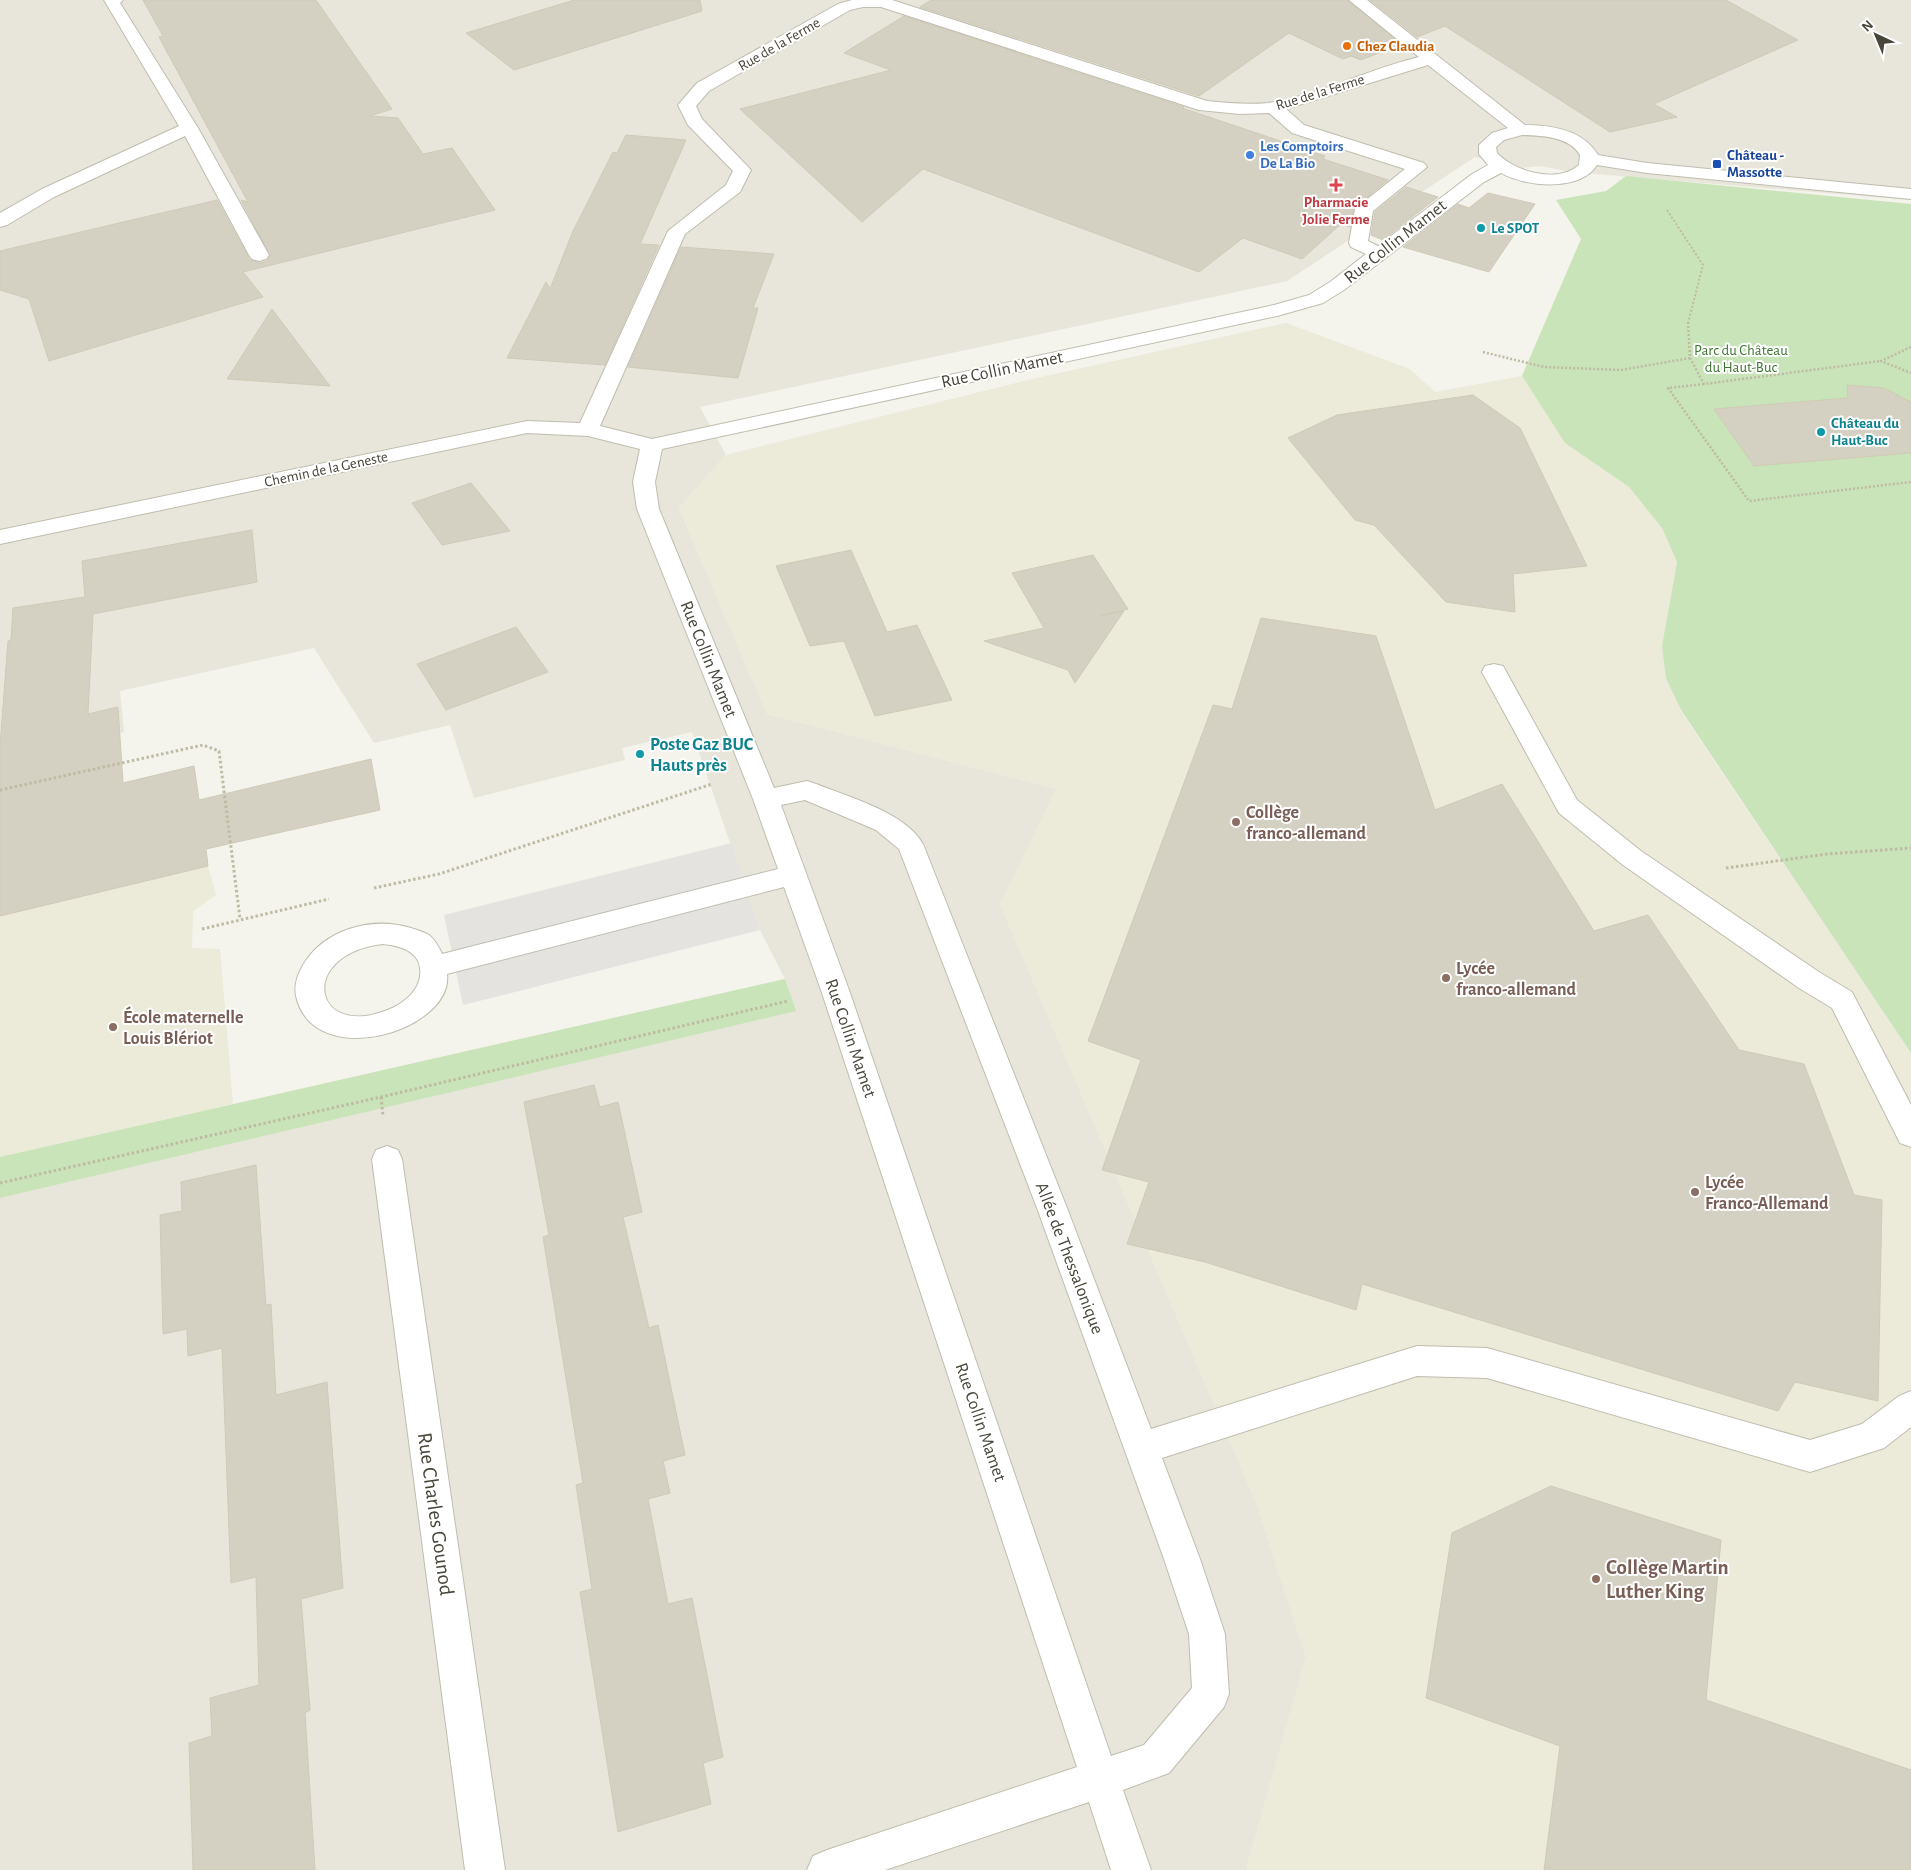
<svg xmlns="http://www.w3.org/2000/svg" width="1911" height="1870" viewBox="0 0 1911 1870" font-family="'Alegreya Sans',sans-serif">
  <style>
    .residential { fill: #e8e6db }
    .education { fill: #ecead8 }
    .green { fill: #c9e4b9 }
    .parking { fill: #e4e3e0 }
    .building { fill: #d5d1c2; stroke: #cfcab6 }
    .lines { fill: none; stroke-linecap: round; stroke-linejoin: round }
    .minor-casing { stroke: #bfbdaf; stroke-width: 2 }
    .path-far2 { stroke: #bfbba2; stroke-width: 2; stroke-dasharray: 2 2; stroke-linecap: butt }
    .path-far1 { stroke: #bfbba2; stroke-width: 2.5; stroke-dasharray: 2 2; stroke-linecap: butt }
    .path { stroke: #bfbba2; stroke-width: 3; stroke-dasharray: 2.5 2.5; stroke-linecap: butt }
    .minor { fill: #fff; fill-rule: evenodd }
    .food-dot { fill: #e8710a; stroke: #fff; stroke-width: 2 }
    .shop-dot { fill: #3f7fe0; stroke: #fff; stroke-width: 2 }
    .transit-dot { fill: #1a4fb4; stroke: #fff; stroke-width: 2 }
    .health-dot { fill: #e0444e; stroke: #fff; stroke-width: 2 }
    .culture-dot { fill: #0f9aa8; stroke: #fff; stroke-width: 2 }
    .education-dot { fill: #8d6e63; stroke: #fff; stroke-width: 2 }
    .labels { text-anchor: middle; stroke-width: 4; stroke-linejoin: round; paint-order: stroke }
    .far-street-label { font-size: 15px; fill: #48453a; stroke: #fff }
    .far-food-label { font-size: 15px; font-weight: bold; fill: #c56008; stroke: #fff; text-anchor: start }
    .far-shop-label { font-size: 15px; font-weight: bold; fill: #366cbe; stroke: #fff; text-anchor: start }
    .far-transit-label { font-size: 15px; font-weight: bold; fill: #164399; stroke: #fff; text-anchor: start }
    .far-health-label { font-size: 15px; font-weight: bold; fill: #be3a42; stroke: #fff }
    .far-culture-label { font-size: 15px; font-weight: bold; fill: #0d838f; stroke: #fff; text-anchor: start }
    .far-park-label { font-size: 15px; fill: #3f7533; stroke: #fff }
    .street-label { font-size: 18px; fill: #48453a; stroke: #fff }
    .culture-label { font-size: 18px; font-weight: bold; fill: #0d838f; stroke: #fff; text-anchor: start }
    .education-label { font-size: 18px; font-weight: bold; fill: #785e54; stroke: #fff; text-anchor: start }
    .near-street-label { font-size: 21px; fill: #48453a; stroke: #fff }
    .near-education-label { font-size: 21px; font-weight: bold; fill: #785e54; stroke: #fff; text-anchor: start }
  </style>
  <rect width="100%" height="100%" fill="#f4f3ec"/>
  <polygon class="residential" points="0,0 1911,0 1911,200 1571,172 1540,166 1522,168 1475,157 1287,281 700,407 726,455 679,508 767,714 1057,789 1000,904 1256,1502 1306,1657 1246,1870 0,1870 0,1157 785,979 760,930 692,732 622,748 625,760 474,798 450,725 374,743 314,648 120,691 124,732 0,759"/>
  <g class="education">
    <polygon points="1286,323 1410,369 1435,392 1522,376 1565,443 1629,487 1662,528 1677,562 1662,646 1680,710 1911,1053 1911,1870 1246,1870 1306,1657 1256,1502 1000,904 1056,789 767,714 679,508 726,455 1028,380"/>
    <polygon points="194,766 208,866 216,895 193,911 192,948 220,949 233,1104 0,1157 0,811"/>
  </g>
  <g class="green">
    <polygon points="1626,176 1911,204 1911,1053 1681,710 1666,678 1662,646 1677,562 1662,528 1629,487 1565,443 1522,376 1581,239 1556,200 1606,191"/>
    <polygon points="785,979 796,1011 0,1198 0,1157"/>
  </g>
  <polygon class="parking" points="731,843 760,930 463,1005 444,915"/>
  <g class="building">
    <polygon points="143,0 316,0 392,109 370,116 398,118 423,154 452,148 495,210 243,272 263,297 49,361 29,299 0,290 0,251 217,200 250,260 260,263 267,261 270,256 241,200 248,202 159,37 163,36"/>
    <polygon points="574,0 700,0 702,11 514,70 466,33"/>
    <polygon points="931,0 1347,0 1401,44 1361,60 1351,56 1343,59 1289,33 1199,96 920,7"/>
    <polygon points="1370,0 1726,0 1798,40 1654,104 1677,117 1610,132 1445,26 1417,37"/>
    <polygon points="904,16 1184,107 1182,108 1325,156 1323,159 1388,180 1354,208 1350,227 1341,224 1302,259 1243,238 1199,272 923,169 862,222 740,109 891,70 844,53"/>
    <polygon points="626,135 686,140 640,244 659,245 605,365 507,358 546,282 550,289 573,231 613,152 617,153"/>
    <polygon points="1406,187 1438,197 1383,240 1371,235 1375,212"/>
    <polygon points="1488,193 1535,204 1489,272 1403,247 1458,204 1469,208"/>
    <polygon points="681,247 774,254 753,308 758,308 738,378 628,367"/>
    <polygon points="272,309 330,386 227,379"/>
    <polygon points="1847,385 1884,388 1911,402 1911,453 1754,466 1714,409 1848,398"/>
    <polygon points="1473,395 1520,428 1587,566 1513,574 1515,612 1446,602 1374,525 1355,520 1288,438 1337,415"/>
    <polygon points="471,483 510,531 442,545 412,503"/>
    <polygon points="252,530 257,582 93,614 88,714 118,707 123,783 194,766 199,800 371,759 380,810 206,849 208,866 0,916 0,746 8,641 11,640 13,608 85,597 82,561"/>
    <polygon points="851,550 887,632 917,625 952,700 875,716 844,641 810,646 776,566"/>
    <polygon points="1093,555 1128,609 1101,616 1124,611 1075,683 1068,670 984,641 1044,628 1012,573"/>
    <polygon points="1261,618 1376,636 1435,810 1502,784 1594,931 1648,915 1739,1050 1804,1064 1854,1195 1882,1200 1878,1401 1795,1382 1778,1411 1362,1284 1356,1310 1205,1262 1127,1244 1149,1182 1102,1170 1141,1060 1088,1041 1213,705 1232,709"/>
    <polygon points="516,627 548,672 446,710 417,664"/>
    <polygon points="594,1085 600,1107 618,1102 642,1212 623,1217 649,1328 658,1325 685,1455 663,1461 670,1493 648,1499 668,1604 692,1598 723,1757 703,1763 711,1804 618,1832 580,1592 592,1589 576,1485 583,1483 543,1237 549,1235 524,1102"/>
    <polygon points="256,1165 266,1305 271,1304 276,1395 327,1382 343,1588 301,1599 310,1710 305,1713 315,1870 193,1870 189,1743 212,1736 210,1698 259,1685 256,1577 231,1583 222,1348 188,1356 187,1329 163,1334 160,1215 182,1211 181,1182"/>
    <polygon points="1551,1486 1721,1540 1706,1700 1911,1770 1911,1870 1544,1870 1560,1746 1426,1698 1452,1533"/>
  </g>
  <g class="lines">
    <g class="minor-casing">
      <g id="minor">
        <polygon points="104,0 123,0 120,3 198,128 269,255 266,259 259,261 252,259 249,255 185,136 54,197 7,225 0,227 0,213 42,189 179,126"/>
        <path d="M852,0H892L1207,101C1227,103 1248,105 1268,103C1317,96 1369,69 1419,57L1349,0H1367L1525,125C1553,125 1583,130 1598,155L1647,163L1911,189V199L1647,173L1597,165C1580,192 1526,187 1501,173L1484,182L1344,290L1323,303L1277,316L662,449L655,482L659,509L774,788L807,781L816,784C848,797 905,812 923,844L1067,1208L1151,1429L1417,1346L1487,1348L1810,1440L1862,1424L1899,1396L1911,1391V1427L1884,1448L1810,1472L1487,1378L1417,1376L1162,1458L1200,1559L1225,1634L1229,1694L1224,1707L1169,1773L1123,1790L1151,1870H1111L1089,1802L885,1870H807L813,1856L827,1850L1077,1767L821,990L784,887L447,974C454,1031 313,1073 296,996C294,986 297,976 302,967C323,929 372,916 411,928C417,930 424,932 429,935C435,940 439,947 442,954L778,869L753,799L637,509L633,482L640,449L588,436L527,433L0,544V530L527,421L580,423L668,231L726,185L733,171L688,125L678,105L697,83L838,4ZM863,7H881L1199,110L1240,114L1269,113L1292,133L1405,169L1355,209L1349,243L1351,247L1366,254L1330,282L1309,295L1274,305L652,439L600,426L685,234L740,192L751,170L702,119L696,106L709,91L850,10ZM1428,65L1508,128L1492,133L1479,145V154L1488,165L1472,174L1378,246L1368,241L1373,211L1427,167L1424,163L1304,125L1286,109ZM1522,135C1541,136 1569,136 1580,155L1579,165C1558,184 1515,172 1497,153L1496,147L1504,140ZM805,800L876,830L899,849L1037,1208L1164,1559L1189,1634L1192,1688L1144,1745L1111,1756L849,990L781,805ZM383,944C404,946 426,954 419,981C415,994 402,1004 390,1009C312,1042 296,954 383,944Z"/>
        <polygon points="1494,664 1503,666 1577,800 1641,851 1819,972 1852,992 1911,1105 1911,1147 1900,1143 1832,1008 1799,988 1623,865 1559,813 1482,672 1485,666"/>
        <polygon points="387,1146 398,1150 402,1159 505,1870 465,1870 372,1159 376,1150"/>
      </g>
    </g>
    <polyline class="path-far2" points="1667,210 1703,265 1688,323"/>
    <g class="path-far1">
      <polyline points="1688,322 1690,358 1704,384 1881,361"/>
      <polyline points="1911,347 1881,361 1911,373"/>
      <polyline points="1483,352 1544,367 1621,370 1690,358"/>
      <polyline points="1704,384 1668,388 1749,501 1911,482"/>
    </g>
    <g class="path">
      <polyline points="0,790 203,745 219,751 240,919"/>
      <polyline points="1726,868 1827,854 1911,848"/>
      <polyline points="374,888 439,874 712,784"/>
      <polyline points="202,929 329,899"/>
      <polyline points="381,1097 383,1116"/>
      <polyline points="0,1183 381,1097 788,1001"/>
    </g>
    <use href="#minor" class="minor"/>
  </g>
  <circle class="food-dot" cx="1347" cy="46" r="5"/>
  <circle class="shop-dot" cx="1250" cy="155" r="5"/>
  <rect class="transit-dot" x="1712" y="159" width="10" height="10" rx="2.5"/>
  <path class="health-dot" d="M1333.5 177.5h5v5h5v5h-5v5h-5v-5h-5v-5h5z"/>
  <g class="culture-dot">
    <circle cx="1481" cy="228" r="5"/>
    <circle cx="1821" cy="432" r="5"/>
    <circle cx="640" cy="754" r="5"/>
  </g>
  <g class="education-dot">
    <circle cx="1236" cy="822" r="5"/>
    <circle cx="1446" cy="978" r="5"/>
    <circle cx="113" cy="1027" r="5"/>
    <circle cx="1695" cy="1192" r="5"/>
    <circle cx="1596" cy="1579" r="5"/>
  </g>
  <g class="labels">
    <g class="far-street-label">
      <text transform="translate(779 44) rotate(-30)" y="5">Rue de la Ferme</text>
      <text transform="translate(1320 92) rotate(-17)" y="5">Rue de la Ferme</text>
      <text transform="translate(326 469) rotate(-12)" y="5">Chemin de la Geneste</text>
    </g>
    <g class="far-food-label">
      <text x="1357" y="51">Chez Claudia</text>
    </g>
    <g class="far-shop-label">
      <text x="1260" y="151">Les Comptoirs<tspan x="1260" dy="17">De La Bio</tspan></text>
    </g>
    <g class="far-transit-label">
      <text x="1727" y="160">Château -<tspan x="1727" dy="17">Massotte</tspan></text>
    </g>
    <g class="far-health-label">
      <text x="1336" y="207">Pharmacie<tspan x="1336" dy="17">Jolie Ferme</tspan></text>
    </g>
    <g class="far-culture-label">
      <text x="1491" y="233">Le SPOT</text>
      <text x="1831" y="428">Château du<tspan x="1831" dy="17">Haut-Buc</tspan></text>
    </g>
    <g class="far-park-label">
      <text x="1741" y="355">Parc du Château<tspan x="1741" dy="17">du Haut-Buc</tspan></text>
    </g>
    <g class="street-label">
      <text transform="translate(1395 241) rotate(-38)" y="6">Rue Collin Mamet</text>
      <text transform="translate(1002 369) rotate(-12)" y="6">Rue Collin Mamet</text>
      <text transform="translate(709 659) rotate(68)" y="6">Rue Collin Mamet</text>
      <text transform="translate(851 1038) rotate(71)" y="6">Rue Collin Mamet</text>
      <text transform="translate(1070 1258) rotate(69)" y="6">Allée de Thessalonique</text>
      <text transform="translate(981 1422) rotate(71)" y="6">Rue Collin Mamet</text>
    </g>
    <g class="culture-label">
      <text x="650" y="750">Poste Gaz BUC<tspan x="650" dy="21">Hauts près</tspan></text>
    </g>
    <g class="education-label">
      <text x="1246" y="818">Collège<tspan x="1246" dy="21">franco-allemand</tspan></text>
      <text x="1456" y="974">Lycée<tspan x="1456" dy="21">franco-allemand</tspan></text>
      <text x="123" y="1023">École maternelle<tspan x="123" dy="21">Louis Blériot</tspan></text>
      <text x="1705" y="1188">Lycée<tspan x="1705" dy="21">Franco-Allemand</tspan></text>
    </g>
    <g class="near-street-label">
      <text transform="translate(436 1514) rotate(82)" y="7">Rue Charles Gounod</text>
    </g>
    <g class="near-education-label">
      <text x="1606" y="1574">Collège Martin<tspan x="1606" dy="24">Luther King</tspan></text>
    </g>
  </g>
  <g transform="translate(1876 35) rotate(316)" stroke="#ffffff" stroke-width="4" paint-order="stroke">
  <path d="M0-4L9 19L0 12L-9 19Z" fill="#48453a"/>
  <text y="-8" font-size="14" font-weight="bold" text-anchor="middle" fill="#48453a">N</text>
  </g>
</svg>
